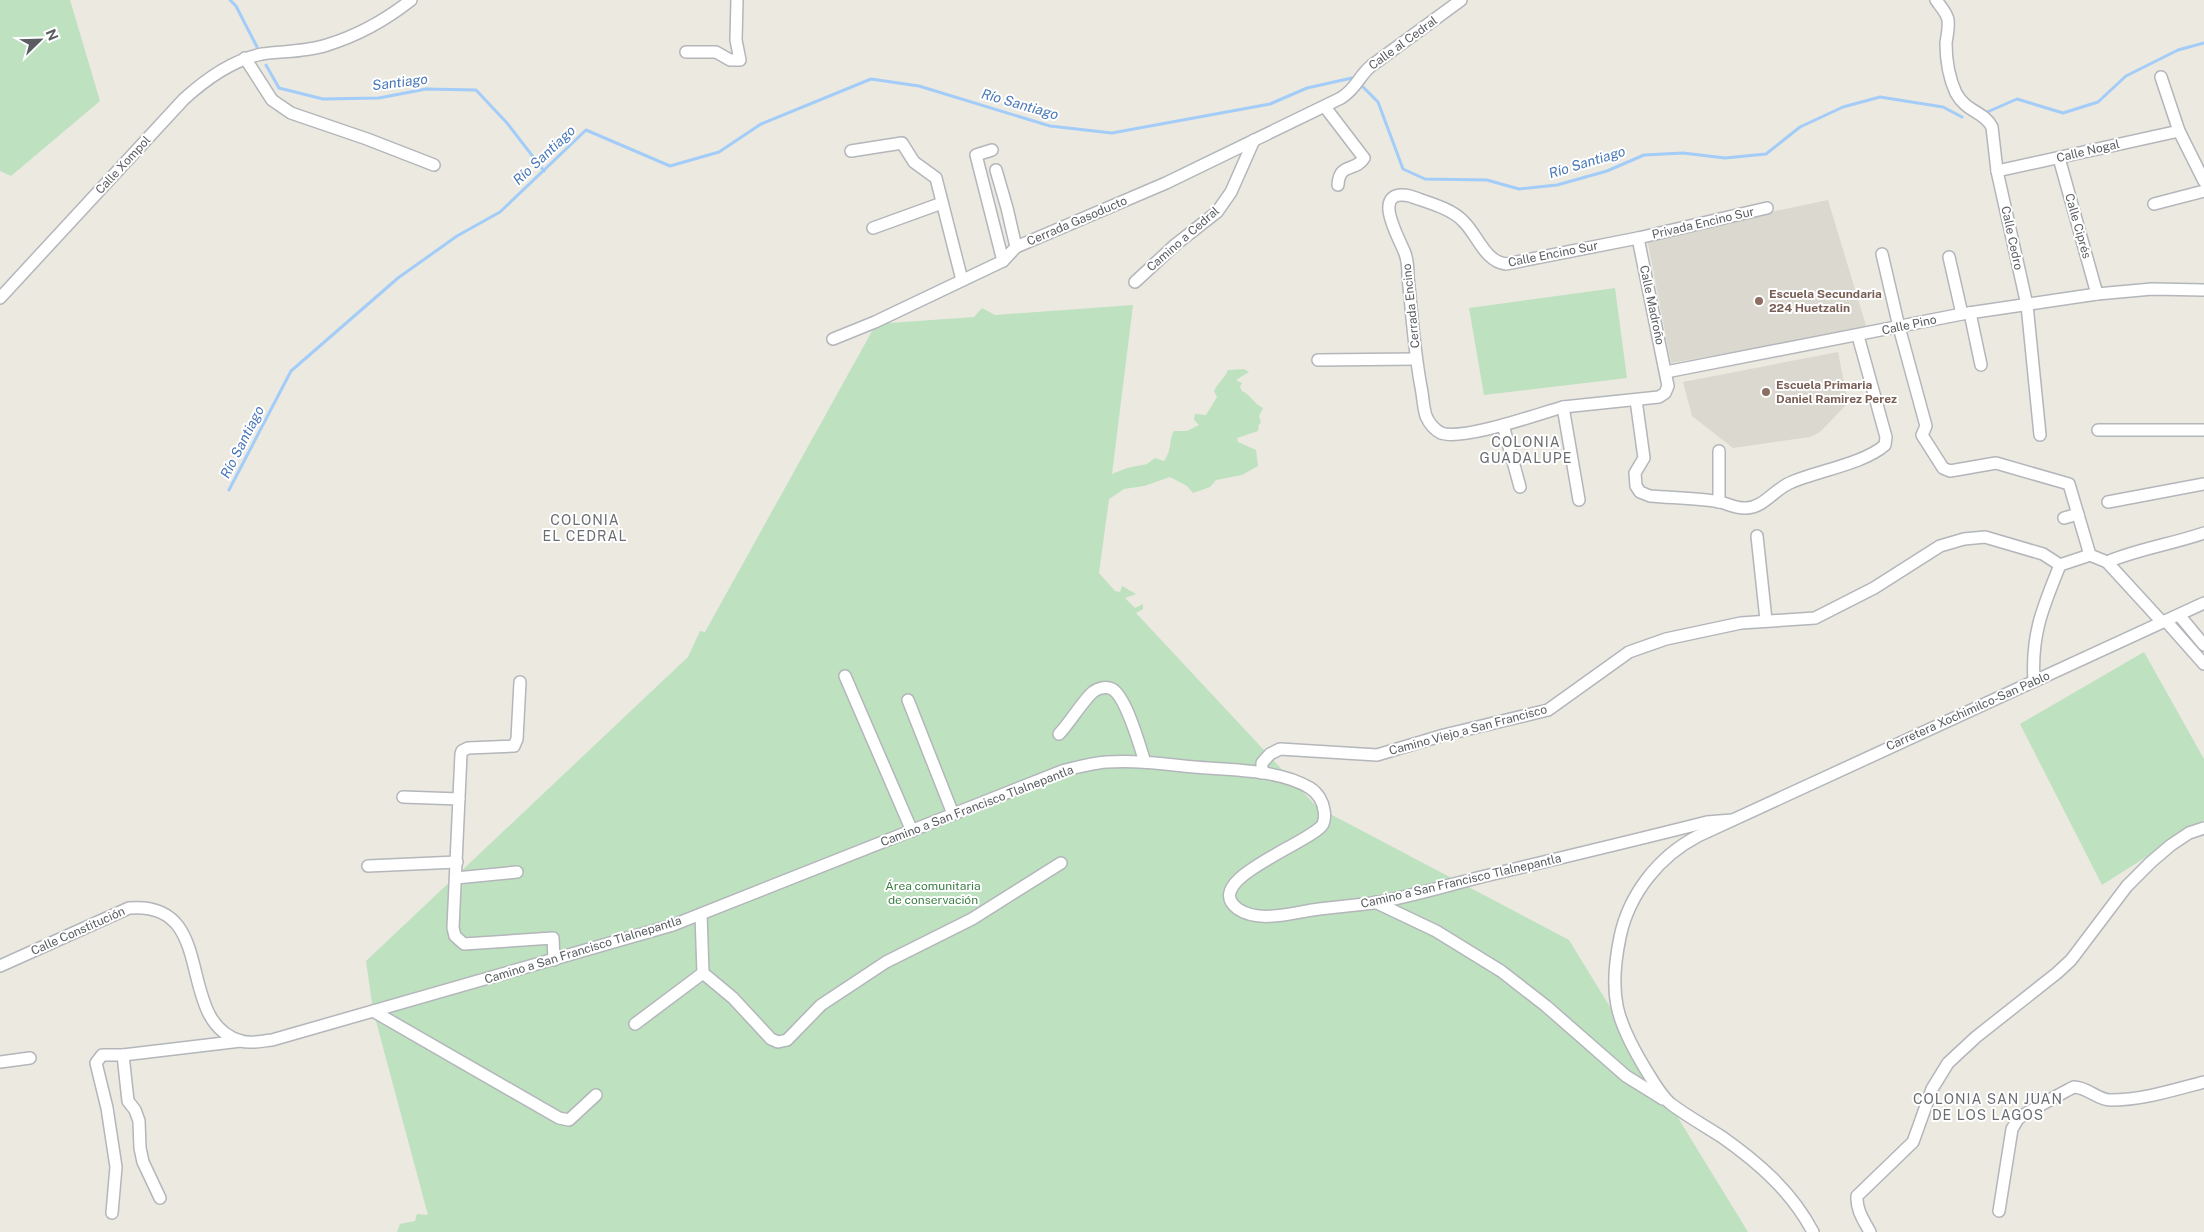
<svg xmlns="http://www.w3.org/2000/svg" width="2204" height="1232" viewBox="0 0 2204 1232" font-family="'Public Sans',sans-serif">
  <style>
    .education { fill: #dbd8cf }
    .green { fill: #bee1c0 }
    .lines { fill: none; stroke-linecap: round; stroke-linejoin: round }
    .stream { stroke: #a3cdf8; stroke-width: 3 }
    .minor-casing { stroke: #b3b6ba; stroke-width: 14 }
    .minor { stroke: #fff; stroke-width: 11 }
    .education-dot { fill: #8d6e63; stroke: #fff; stroke-width: 2 }
    .labels { text-anchor: middle; stroke-width: 4; stroke-linejoin: round; paint-order: stroke }
    .street-label { font-size: 12px; fill: #595c60; stroke: #fff }
    .education-label { font-size: 12px; font-weight: bold; fill: #785e54; stroke: #fff; text-anchor: start }
    .park-label { font-size: 12px; fill: #3a7e42; stroke: #fff }
    .water-label { font-size: 14px; font-style: italic; fill: #4978b8; stroke: #fff }
    .neighbourhood-label { font-size: 14px; letter-spacing: 1px; fill: #6a6e72; stroke: #fff }
  </style>
  <rect width="100%" height="100%" fill="#ebe9e0"/>
  <g class="education">
    <polygon points="1828,200 1867,329 1671,363 1647,238"/>
    <polygon points="1838,352 1848,403 1820,432 1810,437 1733,448 1692,416 1683,382"/>
  </g>
  <g class="green">
    <polygon points="0,0 70,0 100,101 11,176 0,171"/>
    <polygon points="1615,288 1627,378 1484,395 1469,308"/>
    <path d="M1133,305L1112,474L1127,468L1147,464L1155,458L1164,461C1173,448 1168,441 1174,431H1187L1199,425L1194,420L1195,414L1206,415L1217,397L1214,391C1218,383 1224,379 1228,370L1244,369L1249,372L1236,380L1242,383L1240,387L1242,391C1251,395 1254,404 1263,408L1259,416L1261,423L1259,424L1258,431L1237,438L1238,442L1256,450L1258,466L1242,475L1216,480L1210,487L1193,493L1187,486L1170,477L1144,486L1124,489L1109,499L1099,573L1115,591L1120,592L1122,586L1136,594L1125,598L1135,608L1143,604V609L1136,613L1317,807L1569,940L1748,1232H397L400,1224L415,1221L417,1214L428,1215L373,1010L366,961L688,657L700,631L705,632L876,324L974,317L982,308L995,315Z"/>
    <polygon points="2144,652 2204,759 2204,820 2102,885 2020,724"/>
  </g>
  <g class="lines">
    <g class="stream">
      <polyline points="230,0 236,6 257,47"/>
      <polyline points="266,65 279,88 323,99 379,98 426,89 476,90 507,123 544,171"/>
      <polyline points="1360,84 1378,102 1403,169 1425,179 1487,180 1519,189 1557,185 1607,171 1644,155 1683,153 1725,158 1766,154 1800,127 1843,107 1880,97 1943,107 1962,117"/>
      <polyline points="1985,113 2017,99 2063,113 2098,102 2126,76 2178,50 2204,43"/>
      <polyline points="229,490 291,371 398,278 457,236 500,212 586,130 670,166 719,152 761,124 871,79 919,86 1050,126 1112,133 1270,104 1307,88 1352,78 1355,80"/>
    </g>
    <g class="minor-casing">
      <g id="minor">
        <path d="M1936,0C1940,6 1947,13 1948,20C1949,27 1947,36 1946,43C1946,59 1949,78 1956,93C1966,112 1985,112 1992,127L1997,171L2027,305L2040,435"/>
        <polyline points="686,52 716,52 730,60 740,60 736,40 737,0"/>
        <polyline points="245,58 272,100 291,113 367,139 434,165"/>
        <polyline points="2161,77 2179,131 2204,181"/>
        <path d="M1325,107L1364,158C1356,172 1339,162 1338,185"/>
        <polyline points="992,150 976,155 1003,261"/>
        <polyline points="851,151 902,143 914,162 936,178 962,280"/>
        <polyline points="2059,158 2097,294"/>
        <polyline points="996,170 1007,208 1016,247"/>
        <polyline points="1997,171 2179,131"/>
        <polyline points="2154,204 2204,191"/>
        <polyline points="873,228 942,203"/>
        <polyline points="1882,254 1899,327 1926,426 1922,435 1943,468 1950,471 1996,463 2069,484 2090,555 2107,562 2162,622"/>
        <polyline points="1949,257 1962,314"/>
        <polyline points="1135,282 1175,245 1217,212 1231,192 1254,140"/>
        <path d="M0,298L184,99C206,79 232,60 262,54C283,51 306,52 327,45C356,36 387,19 411,0"/>
        <polyline points="1970,313 1981,365"/>
        <path d="M833,339L875,322L1003,261L1016,247L1166,183L1341,98C1358,87 1357,78 1371,66L1461,0"/>
        <polyline points="1318,360 1416,359"/>
        <polyline points="1666,372 1962,314 2097,294 2152,289 2204,290"/>
        <path d="M1636,400L1644,458L1635,473L1636,486L1640,492L1650,496C1673,498 1697,498 1720,502C1728,504 1737,509 1746,508C1764,508 1775,488 1792,482C1818,471 1865,463 1885,445L1886,437L1858,336"/>
        <path d="M1563,407C1538,414 1463,441 1441,433C1435,430 1429,423 1426,416C1423,407 1423,396 1421,387C1414,350 1412,314 1408,277C1408,269 1408,259 1404,251C1398,236 1370,188 1410,196C1426,202 1451,208 1463,221C1477,234 1485,262 1506,264L1638,238L1767,208"/>
        <polyline points="1503,425 1520,487"/>
        <polyline points="2098,430 2204,430"/>
        <polyline points="1719,451 1719,502"/>
        <polyline points="1579,500 1563,407 1659,397 1665,393 1668,386 1638,238"/>
        <polyline points="2108,502 2204,484"/>
        <polyline points="2064,518 2078,514"/>
        <polyline points="1757,536 1766,620"/>
        <path d="M2107,562C2138,549 2172,544 2204,533"/>
        <polyline points="2179,615 2204,645"/>
        <polyline points="2166,621 2204,664"/>
        <polyline points="845,676 912,831"/>
        <path d="M2034,681C2031,634 2043,607 2060,565"/>
        <polyline points="520,682 517,739 514,746 468,748 462,751 461,754 453,928 455,936 464,944 553,938 554,960"/>
        <polyline points="908,700 953,814"/>
        <path d="M1059,734C1068,725 1085,698 1093,692C1098,688 1106,686 1112,689C1126,696 1140,747 1145,762"/>
        <polyline points="1262,773 1262,763 1270,754 1280,749 1377,755 1444,735 1548,710 1629,652 1666,639 1741,623 1815,618 1874,588 1940,546 1964,539 1985,537 2043,554 2060,565 2090,555"/>
        <polyline points="403,797 459,799"/>
        <polyline points="368,866 457,862"/>
        <polyline points="456,878 517,872"/>
        <polyline points="1375,902 1436,931 1501,971 1546,1006 1626,1076 1663,1099"/>
        <polyline points="701,914 703,973 733,998 771,1039 778,1042 787,1040 821,1005 886,962 972,919 1061,863"/>
        <path d="M0,966L129,908C220,900 173,1022 241,1041C250,1044 262,1041 272,1040L673,925L1062,771C1077,767 1092,763 1107,762C1136,760 1165,764 1194,767C1229,770 1279,769 1310,788C1318,793 1323,802 1324,810C1325,815 1325,819 1323,824C1312,843 1198,880 1238,909C1260,924 1295,912 1319,909C1337,907 1356,905 1374,903C1409,897 1445,886 1481,877C1556,859 1632,841 1707,822L1732,820"/>
        <polyline points="373,1011 559,1118 569,1120 596,1095"/>
        <polyline points="635,1024 703,973"/>
        <polyline points="123,1055 241,1041"/>
        <polyline points="0,1062 30,1058"/>
        <path d="M1999,1211L2012,1129C2014,1126 2016,1122 2018,1119C2022,1115 2071,1088 2074,1087C2087,1087 2098,1100 2110,1100C2142,1100 2174,1090 2204,1082"/>
        <polyline points="112,1213 116,1167 107,1108 96,1063 102,1055 123,1055 128,1101 135,1110 139,1121 140,1148 143,1162 160,1198"/>
        <path d="M1813,1232C1792,1192 1759,1163 1722,1137C1705,1126 1687,1116 1671,1104C1661,1096 1653,1081 1646,1070C1616,1021 1608,995 1620,937C1629,894 1659,856 1698,836L2204,603"/>
        <path d="M1870,1232C1864,1221 1856,1210 1857,1196L1913,1142L1932,1089L1948,1063L1976,1037L2057,973L2071,960L2127,886L2151,862L2171,845L2189,833L2204,828"/>
      </g>
    </g>
    <use href="#minor" class="minor"/>
  </g>
  <g class="education-dot">
    <circle cx="1759" cy="301" r="5"/>
    <circle cx="1766" cy="392" r="5"/>
  </g>
  <g class="labels">
    <g class="street-label">
      <text transform="translate(1403 43) rotate(-36)" y="4">Calle al Cedral</text>
      <text transform="translate(2088 151) rotate(-13)" y="4">Calle Nogal</text>
      <text transform="translate(123 165) rotate(-47)" y="4">Calle Xompol</text>
      <text transform="translate(1077 221) rotate(-23)" y="4">Cerrada Gasoducto</text>
      <text transform="translate(1703 223) rotate(-13)" y="4">Privada Encino Sur</text>
      <text transform="translate(2078 226) rotate(74)" y="4">Calle Ciprés</text>
      <text transform="translate(2012 238) rotate(78)" y="4">Calle Cedro</text>
      <text transform="translate(1183 239) rotate(-41)" y="4">Camino a Cedral</text>
      <text transform="translate(1553 254) rotate(-11)" y="4">Calle Encino Sur</text>
      <text transform="translate(1652 305) rotate(78)" y="4">Calle Madroño</text>
      <text transform="translate(1411 306) rotate(-96)" y="4">Cerrada Encino</text>
      <text transform="translate(1909 325) rotate(-12)" y="4">Calle Pino</text>
      <text transform="translate(1968 711) rotate(-24)" y="4">Carretera Xochimilco-San Pablo</text>
      <text transform="translate(1468 730) rotate(-15)" y="4">Camino Viejo a San Francisco</text>
      <text transform="translate(977 806) rotate(-21)" y="4">Camino a San Francisco Tlalnepantla</text>
      <text transform="translate(1461 881) rotate(-13)" y="4">Camino a San Francisco Tlalnepantla</text>
      <text transform="translate(78 931) rotate(-24)" y="4">Calle Constitución</text>
      <text transform="translate(583 950) rotate(-17)" y="4">Camino a San Francisco Tlalnepantla</text>
    </g>
    <g class="education-label">
      <text x="1769" y="298">Escuela Secundaria<tspan x="1769" dy="14">224 Huetzalin</tspan></text>
      <text x="1776" y="389">Escuela Primaria<tspan x="1776" dy="14">Daniel Ramirez Perez</tspan></text>
    </g>
    <g class="park-label">
      <text x="933" y="890">Área comunitaria<tspan x="933" dy="14">de conservación</tspan></text>
    </g>
    <g class="water-label">
      <text transform="translate(400 82) rotate(-7)" y="5">Santiago</text>
      <text transform="translate(1020 104) rotate(16)" y="5">Río Santiago</text>
      <text transform="translate(544 155) rotate(-43)" y="5">Río Santiago</text>
      <text transform="translate(1587 162) rotate(-17)" y="5">Río Santiago</text>
      <text transform="translate(242 442) rotate(-63)" y="5">Río Santiago</text>
    </g>
    <g class="neighbourhood-label">
      <text x="1526" y="447">COLONIA<tspan x="1526" dy="16">GUADALUPE</tspan></text>
      <text x="585" y="525">COLONIA<tspan x="585" dy="16">EL CEDRAL</tspan></text>
      <text x="1988" y="1104">COLONIA SAN JUAN<tspan x="1988" dy="16">DE LOS LAGOS</tspan></text>
    </g>
  </g>
  <g transform="translate(40 40) rotate(67)" stroke="#ffffff" stroke-width="4" paint-order="stroke">
  <path d="M0-4L9 19L0 12L-9 19Z" fill="#595c60"/>
  <text y="-8" font-size="14" font-weight="bold" text-anchor="middle" fill="#595c60">N</text>
  </g>
</svg>
